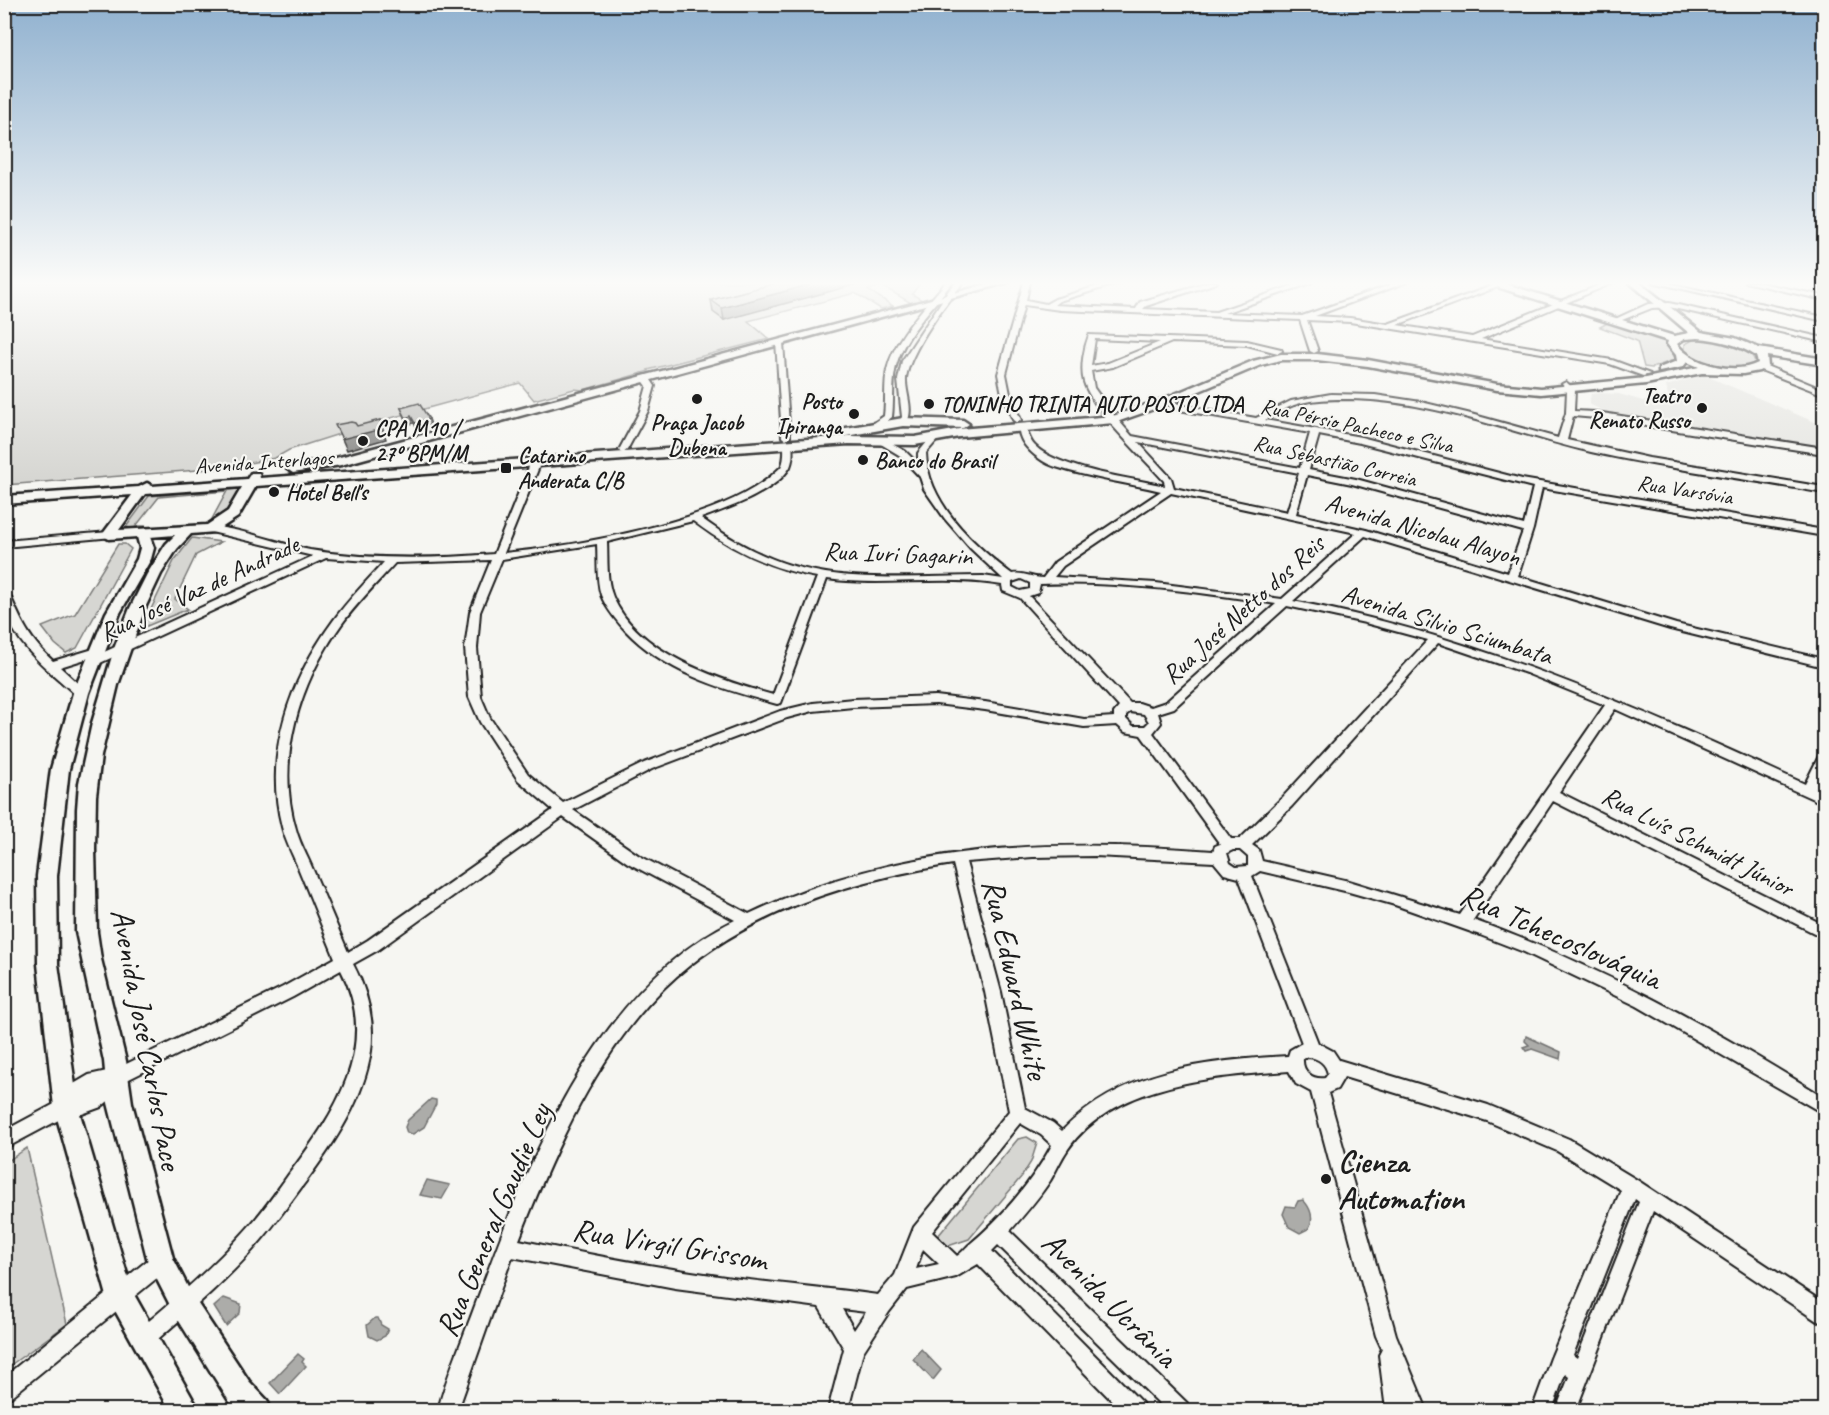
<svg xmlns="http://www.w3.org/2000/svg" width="1829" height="1415" viewBox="0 0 1829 1415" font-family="Caveat,sans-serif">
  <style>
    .built { fill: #e6e6e2 }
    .green { fill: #d6d6d2; stroke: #797977; stroke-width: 1.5 }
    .water { fill: #acaca9; stroke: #727271; stroke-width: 1.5 }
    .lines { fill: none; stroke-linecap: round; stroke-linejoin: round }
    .minor-casing { stroke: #1c1c1c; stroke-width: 4 }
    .major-casing { stroke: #1c1c1c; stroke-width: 5 }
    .minor { fill: #f6f6f2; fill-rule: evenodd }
    .major { fill: #f6f6f2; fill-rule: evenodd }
    .wall { fill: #a5a5a3; stroke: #1c1c1c; stroke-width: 1.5 }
    .shaded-wall { fill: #868684; stroke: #1c1c1c; stroke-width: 1.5 }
    .building { fill: #c0c0bd; stroke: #1c1c1c; stroke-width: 1.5 }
    .poi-dot { fill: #1c1c1c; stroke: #f6f6f2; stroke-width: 2 }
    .labels { text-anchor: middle; stroke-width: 4.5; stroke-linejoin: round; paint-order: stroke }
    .far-poi-label { font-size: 22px; font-weight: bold; fill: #1c1c1c; stroke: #f6f6f2; text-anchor: start }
    .far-street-label { font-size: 22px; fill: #1c1c1c; stroke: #f6f6f2 }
    .street-label { font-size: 26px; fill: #1c1c1c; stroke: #f6f6f2 }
    .near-street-label { font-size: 32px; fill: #1c1c1c; stroke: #f6f6f2 }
    .near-poi-label { font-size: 32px; font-weight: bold; fill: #1c1c1c; stroke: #f6f6f2; text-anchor: start }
  </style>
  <rect width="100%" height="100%" fill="#f6f6f2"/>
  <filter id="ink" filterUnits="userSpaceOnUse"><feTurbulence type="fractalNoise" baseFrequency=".0167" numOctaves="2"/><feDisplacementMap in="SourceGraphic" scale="12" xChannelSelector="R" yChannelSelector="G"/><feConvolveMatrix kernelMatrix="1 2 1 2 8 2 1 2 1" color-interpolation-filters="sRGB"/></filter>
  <g filter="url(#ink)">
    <polygon class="built" points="1704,375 1824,426 1824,447 1624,417 1608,413 1589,404 1591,394 1599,393 1619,394 1643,401 1669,400 1666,386"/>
    <g class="green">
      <polygon points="5,282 921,282 912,294 922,300 911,303 882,286 868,290 893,306 881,309 855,293 748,321 769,339 648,370 649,371 583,390 574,389 534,400 520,383 380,421 289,450 275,458 224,468 5,485"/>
      <polygon points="1611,321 1662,338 1676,359 1652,368 1644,367 1637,341 1600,327"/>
      <path d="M1693,340C1710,339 1749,341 1755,362C1737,375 1700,364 1685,350V344Z"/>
      <path d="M239,489C233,502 227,515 212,519L227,491L159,497L136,526H146L136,529L126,527L149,496Z"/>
      <polygon points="192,538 221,542 196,555 175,599 188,609 142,628 174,561"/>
      <polygon points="118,544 125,544 131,549 77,648 66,653 55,644 42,627 75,614"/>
      <polygon points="1027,1137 1037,1143 1031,1162 1022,1176 969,1239 945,1247 933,1242 1018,1139"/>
      <polygon points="27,1148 67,1324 5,1369 5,1163"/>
    </g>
    <g class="water">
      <polygon points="1526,1036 1561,1052 1560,1059 1532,1049 1526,1051 1523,1047 1529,1045 1525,1041"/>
      <polygon points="431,1099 436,1100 436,1104 424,1127 413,1134 407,1133 405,1127 408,1120"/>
      <polygon points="427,1180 450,1185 442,1199 420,1195"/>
      <path d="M1303,1200C1311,1208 1315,1220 1308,1229L1300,1233L1289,1227L1283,1214L1286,1206L1295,1207L1298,1201Z"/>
      <polygon points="224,1298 241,1304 240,1313 226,1326 214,1307"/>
      <polygon points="375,1318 378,1318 381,1325 388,1329 385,1336 377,1340 369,1336 367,1325"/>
      <polygon points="921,1349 941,1370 933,1380 913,1359"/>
      <polygon points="298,1354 304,1359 302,1362 306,1366 280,1394 270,1383"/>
    </g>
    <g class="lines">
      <g class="minor-casing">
        <g id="minor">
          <path d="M946,282H952C933,309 901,337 895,371C892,386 894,402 892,417L877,429H871V425L884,416C886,401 884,385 887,370C895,336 925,308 946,282Z"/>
          <path d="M957,282H964C946,302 910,351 906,378C905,393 915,410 906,424H900L899,422L902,417L898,380L902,361L949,290Z"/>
          <polygon points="1024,282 1030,282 1026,300 1046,304 1055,299 1111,282 1120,282 1119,283 1059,301 1054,305 1136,309 1140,302 1208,282 1217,282 1216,283 1146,306 1143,309 1216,312 1303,282 1312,282 1311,283 1224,313 1302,316 1399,282 1407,282 1315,316 1350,318 1388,324 1503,282 1511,282 1397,325 1472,337 1607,282 1615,282 1481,339 1612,360 1650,374 1643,376 1610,364 1350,322 1307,320 1318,351 1314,353 1310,351 1300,320 1060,310 1024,305 1006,374 1010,394 1021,420 1017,423 1013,420 1002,394 998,374"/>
          <polygon points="1652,282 1663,282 1824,317 1824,321"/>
          <polygon points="1745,282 1756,282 1824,296 1824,300"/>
          <polygon points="1669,303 1824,338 1824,342 1669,307 1652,308 1617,322 1613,320 1648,304"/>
          <path d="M1089,335L1247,341L1281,349L1282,351L1278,353L1247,345L1172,342L1113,367L1091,371L1094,388L1112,413L1132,436L1300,468L1310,433L1179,410L1163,401L1167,399L1181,405L1256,418L1291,401L1331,394L1375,395L1421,402L1467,413L1558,438L1566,413L1567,390L1562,384L1566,382L1575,390L1574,411L1596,412L1824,448V454L1596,418L1573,416L1567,440L1649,458L1824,487V493C1746,479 1668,469 1591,452C1512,433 1434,401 1352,399C1333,399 1312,399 1294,405C1284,409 1274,415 1265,420L1361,437L1522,479L1824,530V536L1542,488L1533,529L1518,576L1676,624L1824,659V667L1670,629L1365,536L1293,601C1474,635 1638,708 1805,784L1820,754L1824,753V769L1815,789L1824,794V804L1615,709L1559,792L1824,925V938L1553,801L1473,920C1597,964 1712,1028 1824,1097V1114L1637,1006L1524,952L1480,935L1395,905L1349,892L1260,871L1252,876L1318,1043L1333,1051L1339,1060L1488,1105L1569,1139L1637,1180L1824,1303V1323L1817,1321L1653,1211L1576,1410H1556L1569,1377L1565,1374L1552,1410H1532L1551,1358L1621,1190L1557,1151L1487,1121L1344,1077L1337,1089L1328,1093L1396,1335L1427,1410H1407L1406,1408V1410H1386L1379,1355L1382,1349L1376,1336L1311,1092L1296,1084L1289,1071C1216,1076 1114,1083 1068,1149C1061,1159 1056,1171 1050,1181C1038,1199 1024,1215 1010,1231L1187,1403L1190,1410H1166L998,1245L992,1251L1142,1403L1145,1410H1121L978,1264L956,1277L907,1289L889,1312L863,1352L848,1410H828L844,1349L819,1307L675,1288L512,1257L458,1410H438C447,1374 463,1339 476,1303C526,1166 595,987 735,920L628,863L563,817L378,950L353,964C367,990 375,1021 371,1051C364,1099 335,1142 307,1180C290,1202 275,1225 257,1245C225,1282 188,1313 151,1345L144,1348L137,1345L134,1338L137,1331C174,1300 212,1268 244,1232C261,1214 275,1194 289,1174C334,1114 381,1047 341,970L293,997L123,1082L112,1098L101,1107L82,1114L68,1115L4,1149V1131L60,1101L72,1085L89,1075L116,1069L283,987L335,958C322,927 310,896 297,865C292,853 285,840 282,827C263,754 290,680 333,621C348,600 367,581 384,562L326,558L98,664H90L88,661L92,657L60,667L85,690L87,693L81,697L77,696C50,671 15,646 5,609C4,603 4,596 4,590L9,593C22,623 29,639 53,661L97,648L101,649L102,653L313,556L207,531V527C228,524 284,545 310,550C370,560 433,559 494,554L531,462L536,459L541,462L504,553C576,546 716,522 771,476C774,473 778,470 781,467C785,460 784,451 784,444L788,441L792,444C793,452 793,460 790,467C776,492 726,509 701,518C724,535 747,549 773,559C838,585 915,576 983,576L1003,579L970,548L945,519L924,489L920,477L899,455L876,441L883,439L905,451L918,464V453L932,436L935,435L939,438L926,453C927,503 975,546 1012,574C1024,572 1032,578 1043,578L1055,562L1161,491C1127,483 1090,478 1056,467C1040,462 1016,444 1019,425H1025C1028,433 1029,440 1035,446C1058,469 1131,478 1165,486L1164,481C1143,457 1092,410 1084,382C1080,368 1084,348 1089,335ZM1095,339L1160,342L1108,363L1091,366ZM1319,435L1360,443L1533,487L1524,525L1356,479L1309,470ZM1138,442L1299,473L1287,512L1174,488L1171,478ZM1307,475L1352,484L1523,531L1508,573L1366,530L1296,514ZM1171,493L1356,533L1282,599L1156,583L1054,577L1063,566ZM693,521C731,550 770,569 817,577L773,695C719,680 637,653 613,597C606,580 608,560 607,542ZM597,544C598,561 596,579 601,595C606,608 616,620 625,630C666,673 721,689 777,704L781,703L827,579C885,587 944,575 1002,585L1003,591L1020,598L1119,707L1114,713V717L1084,719L985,702L936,696L853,699L813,703L780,711L644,763L563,803L528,774L490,718L481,697L477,648L480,612L502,559ZM491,560L470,612L465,648L469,697L480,722L518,780L553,810L368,940L348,952C335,922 323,892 310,863C305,852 299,841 296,829C275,759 300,682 341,625C357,603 377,583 395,563ZM1021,579L1030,583V589L1020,591L1012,587V582ZM1040,584C1119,581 1199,592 1276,604L1166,702L1151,707L1139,703H1130L1029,596L1038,593ZM1287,606L1365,623L1428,640L1282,798L1240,839H1231L1153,733L1161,723L1158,713L1174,708ZM1438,643L1526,673L1605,705L1460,915L1349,881L1262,861L1259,850L1252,845L1292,806ZM936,704L985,710L1084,727L1117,725L1125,732L1141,735L1220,844L1215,846L1213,851C1050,839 900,842 749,914L638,855L573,810L652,769L787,718L813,711L853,707ZM1130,712L1144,714L1149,722L1145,726H1133L1126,719V715ZM1233,850H1240L1248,857V866L1236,867L1230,863L1227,853ZM1095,856L1214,862L1224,874L1239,878L1302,1043L1290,1050L1288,1056C1206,1061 1122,1069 1062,1131L1053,1123L1025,1108L1001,992L966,862L1033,857ZM953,864L985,992L1009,1111L914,1227L895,1275L878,1295C829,1288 781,1284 732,1278C661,1268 590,1255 519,1240C553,1153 597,1053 665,987C742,913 850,880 953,864ZM1308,1057C1319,1058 1326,1064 1328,1074L1325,1078C1313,1080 1302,1072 1303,1059ZM1020,1123L1041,1135L1052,1145C1032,1182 1002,1217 971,1243C966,1247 963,1252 957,1256L932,1232ZM1635,1199L1639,1202L1577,1358L1573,1355ZM923,1249L939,1264L916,1269ZM842,1309L866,1312L854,1330Z"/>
          <polygon points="776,341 783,343 790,437 786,440 782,437"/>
          <polygon points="1758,365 1764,365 1824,390 1824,395 1758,369"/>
          <polygon points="643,377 649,377 655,386 648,411 627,450 623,453 620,452 619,450 640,411 647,386 642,379"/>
          <polygon points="109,532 114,535 113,537 4,547 4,541"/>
          <polygon points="161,1253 168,1255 170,1262 168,1269 11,1397 4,1400 4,1377 154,1255"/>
        </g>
      </g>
      <g class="major-casing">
        <g id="major">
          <polygon points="995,282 1009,282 341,465 293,473 287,469 293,465 336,458"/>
          <path d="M1487,282H1499L1674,336L1689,333L1629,282H1639L1701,332L1735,338L1759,348L1824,359V365L1767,356L1768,366L1759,371L1743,374L1702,373L1646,384L1541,394L1497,390L1368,366L1317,360H1281L1261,365L1171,403L1114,423L959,437L915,445L849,444L256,486L238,517L215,532L191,534L177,549L161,574L145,608L118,685L101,756L96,796L95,849L97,932L101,959L126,1061L132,1103L173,1258L192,1295L249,1381L267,1400L271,1410H238L229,1401L174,1313L148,1262L108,1103L104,1061L76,932L77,809L79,783L92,723L115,646L130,608L147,574L166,544L175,535L150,537L154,548L151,559L120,613L89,693L69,769L57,876L58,964L78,1107L132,1291L199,1410H170L107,1296L54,1107L38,964L37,876L51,769L73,693L106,613L137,559L140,548L137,537L109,539L102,535L132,495L4,504V496L139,487L147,483L152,486L247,479L251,473H259L260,478L849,436L915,437L959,429L1113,416L1163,399L1253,361L1281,354H1317L1368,360L1497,384L1541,388L1646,378L1699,367L1687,362L1683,367L1659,372V368L1677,361L1676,355L1667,344L1668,341L1488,284ZM1698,338C1719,340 1738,344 1756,356L1758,363C1735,375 1693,365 1677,344L1684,339ZM242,487L228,511L207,525L119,530L145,494Z"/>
          <polygon points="903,418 963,420 969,424 963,428 903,426 846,436 840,432 846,428"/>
        </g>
      </g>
      <use href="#minor" class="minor"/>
      <use href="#major" class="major"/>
    </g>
    <g class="wall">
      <polygon points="781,282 724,320 713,312 711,300"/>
      <polygon points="401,408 429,419 431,426 418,430 414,423 408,424"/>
    </g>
    <g class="shaded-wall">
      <polygon points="820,282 865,282 724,320 722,308"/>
      <polygon points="411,416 414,423 408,424 406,418"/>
      <polygon points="429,419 431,426 418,430 415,423"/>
      <polygon points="380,420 386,439 347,450 342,439"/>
    </g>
    <g class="building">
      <polygon points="781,282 820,282 722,308 711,300"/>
      <polygon points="419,403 429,419 415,423 411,416 406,418 401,408"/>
      <polygon points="380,420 382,429 342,439 335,425 351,422 355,423 357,426"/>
    </g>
  </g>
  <linearGradient id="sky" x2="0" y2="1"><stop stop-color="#90b1cf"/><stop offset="0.59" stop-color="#fbfbf9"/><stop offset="1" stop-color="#fbfbf9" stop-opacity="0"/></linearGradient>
  <rect width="1829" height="480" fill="url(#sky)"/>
  <g class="poi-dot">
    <circle cx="697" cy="399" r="6"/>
    <circle cx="929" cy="404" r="6"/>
    <circle cx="1702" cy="408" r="6"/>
    <circle cx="854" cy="414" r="6"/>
    <circle cx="363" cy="441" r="6"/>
    <circle cx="863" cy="460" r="6"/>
    <rect x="500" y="462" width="12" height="12" rx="3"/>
    <circle cx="274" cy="492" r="6"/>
    <circle cx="1326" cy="1179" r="6"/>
  </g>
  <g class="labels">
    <g class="far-poi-label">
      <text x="1690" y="403" text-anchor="end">Teatro<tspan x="1690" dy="25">Renato Russo</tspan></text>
      <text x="842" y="409" text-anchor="end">Posto<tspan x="842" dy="25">Ipiranga</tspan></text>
      <text x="941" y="412">TONINHO TRINTA AUTO POSTO LTDA</text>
      <text x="697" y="430" text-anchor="middle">Praça Jacob<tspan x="697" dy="25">Dubena</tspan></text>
      <text x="375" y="436">CPA M10 /<tspan x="375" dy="25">27º BPM/M</tspan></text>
      <text x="518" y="463">Catarino<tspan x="518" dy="25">Anderata C/B</tspan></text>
      <text x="875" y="468">Banco do Brasil</text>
      <text x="286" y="500">Hotel Bell's</text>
    </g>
    <g class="far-street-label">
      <text transform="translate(1357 425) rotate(12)" y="8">Rua Pérsio Pacheco e Silva</text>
      <text transform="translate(1335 460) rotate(13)" y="8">Rua Sebastião Correia</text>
      <text transform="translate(264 461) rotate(-4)" y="8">Avenida Interlagos</text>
      <text transform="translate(1685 489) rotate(9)" y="8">Rua Varsóvia</text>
    </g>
    <g class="street-label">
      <text transform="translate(1423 529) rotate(16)" y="9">Avenida Nicolau Alayon</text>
      <text transform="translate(898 553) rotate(2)" y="9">Rua Iuri Gagarin</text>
      <text transform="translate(199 588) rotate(-25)" y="9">Rua José Vaz de Andrade</text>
      <text transform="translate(1243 609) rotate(-42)" y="9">Rua José Netto dos Reis</text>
      <text transform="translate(1447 624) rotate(17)" y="9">Avenida Silvio Sciumbata</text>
      <text transform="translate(1698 841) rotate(27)" y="9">Rua Luís Schmidt Júnior</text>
    </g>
    <g class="near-street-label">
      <text transform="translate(1561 936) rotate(24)" y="11">Rua Tchecoslováquia</text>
      <text transform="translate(1016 979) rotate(77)" y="11">Rua Edward White</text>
      <text transform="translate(147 1039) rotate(79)" y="11">Avenida José Carlos Pace</text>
      <text transform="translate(493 1220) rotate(-67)" y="11">Rua General Gaudie Ley</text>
      <text transform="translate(670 1244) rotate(9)" y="11">Rua Virgil Grissom</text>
      <text transform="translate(1110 1299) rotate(45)" y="11">Avenida Ucrânia</text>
    </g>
    <g class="near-poi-label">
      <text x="1338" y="1172">Cienza<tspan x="1338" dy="37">Automation</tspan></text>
    </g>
  </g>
  <rect width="1829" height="1415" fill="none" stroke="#f6f6f2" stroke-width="24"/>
  <rect x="12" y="12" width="1805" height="1391" fill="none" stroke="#1c1c1c" stroke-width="2" filter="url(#ink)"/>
</svg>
